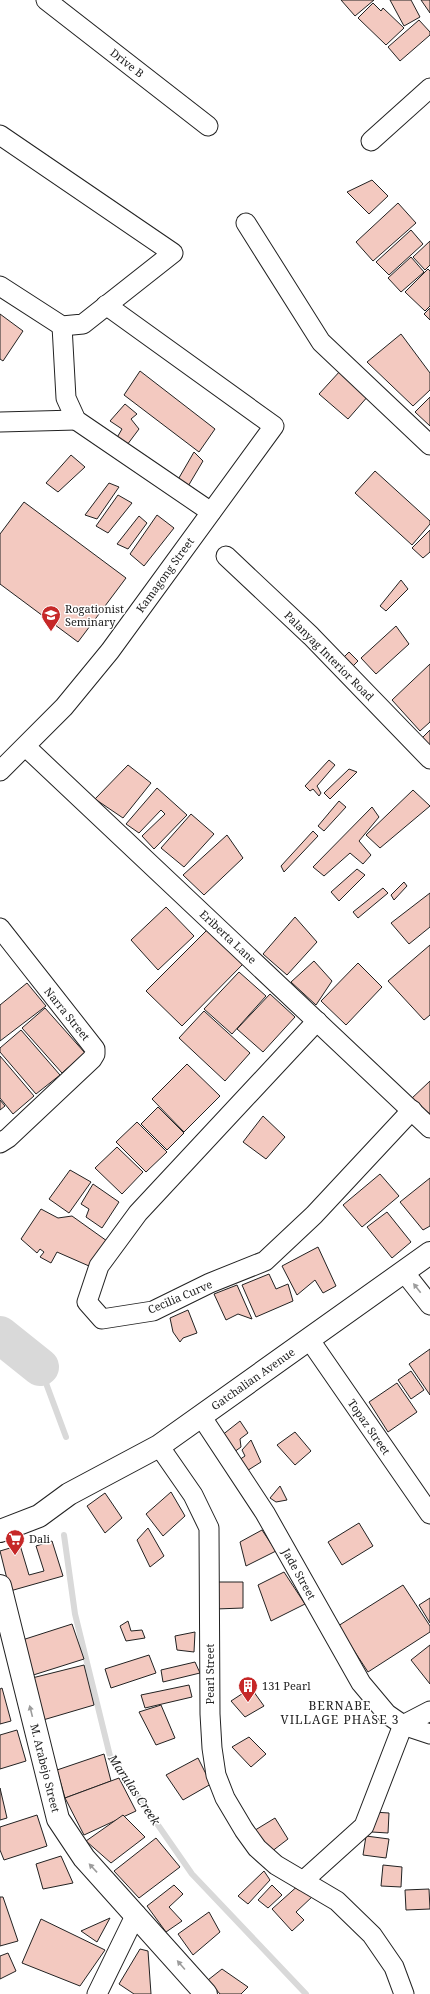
<svg xmlns="http://www.w3.org/2000/svg" width="430" height="1994" viewBox="0 0 430 1994" font-family="'Noto Serif',serif">
  <style>
    .lines { fill: none; stroke-linecap: round; stroke-linejoin: round }
    .stream { stroke: #d9d9d9; stroke-width: 6 }
    .river { stroke: #d9d9d9; stroke-width: 38 }
    .building { fill: #f3c9c0; stroke: #222 }
    .minor-casing { stroke: #222; stroke-width: 21 }
    .tertiary-casing { stroke: #222; stroke-width: 24 }
    .minor { stroke: #fff; stroke-width: 19 }
    .tertiary { stroke: #fff; stroke-width: 22 }
    .oneway { fill: #9c9c9c }
    .labels { text-anchor: middle; stroke-width: 3; stroke-linejoin: round; paint-order: stroke }
    .street-label { font-size: 11px; fill: #222; stroke: #fff }
    .poi-label { font-size: 11px; fill: #222; stroke: #fff; text-anchor: start }
    .neighbourhood-label { font-size: 12px; letter-spacing: 1px; fill: #222; stroke: #fff }
    .water-label { font-size: 12px; font-style: italic; fill: #222; stroke: #fff }
  </style>
  <rect width="100%" height="100%" fill="#fff"/>
  <g class="lines">
    <g class="stream">
      <polyline points="40,1367 66,1437"/>
      <polyline points="64,1535 75,1614 110,1756 192,1874 306,1994"/>
    </g>
    <polyline class="river" points="0,1335 40,1367"/>
  </g>
  <g class="building">
    <polygon points="341,0 374,0 355,16"/>
    <polygon points="390,0 411,0 420,17 404,26"/>
    <polygon points="421,0 430,0 430,13"/>
    <polygon points="373,3 381,11 383,8 404,28 386,45 358,18"/>
    <polygon points="419,20 430,32 430,35 400,61 388,47"/>
    <polygon points="372,180 388,196 369,214 347,192"/>
    <polygon points="398,203 416,223 373,261 356,242"/>
    <polygon points="411,230 423,244 389,275 376,262"/>
    <polygon points="430,241 430,265 425,270 413,257"/>
    <polygon points="411,257 424,272 401,292 388,278"/>
    <polygon points="428,269 430,271 430,306 425,311 405,292"/>
    <polygon points="430,308 430,320 424,314"/>
    <polygon points="0,314 23,331 3,361 0,359"/>
    <polygon points="401,334 430,373 430,390 413,406 367,362"/>
    <polygon points="341,370 369,395 348,419 319,394"/>
    <polygon points="140,371 215,429 199,452 124,395"/>
    <polygon points="430,397 430,426 415,412"/>
    <polygon points="125,404 137,414 131,419 139,429 124,449 115,441 122,429 110,421"/>
    <polygon points="194,452 203,461 187,488 176,483"/>
    <polygon points="71,455 85,467 58,492 46,483"/>
    <polygon points="375,471 430,521 430,524 412,545 355,493"/>
    <polygon points="109,483 119,487 97,519 85,515"/>
    <polygon points="118,495 132,503 108,533 96,526"/>
    <polygon points="24,502 126,578 78,642 0,584 0,534"/>
    <polygon points="157,515 174,528 144,566 130,554"/>
    <polygon points="139,516 147,523 128,549 117,544"/>
    <polygon points="430,530 430,552 423,558 412,548"/>
    <polygon points="401,580 408,589 386,611 380,606"/>
    <polygon points="396,626 409,644 376,674 361,658"/>
    <polygon points="349,652 358,661 349,670 339,662"/>
    <polygon points="430,664 430,722 420,731 392,700"/>
    <polygon points="430,730 430,749 419,741"/>
    <polygon points="329,760 335,765 317,786 321,793 319,796 313,789 310,791 305,786"/>
    <polygon points="128,765 151,783 123,818 95,799"/>
    <polygon points="349,769 357,772 330,799 324,793"/>
    <polygon points="157,788 187,815 154,849 142,836 165,814 161,810 139,833 126,824"/>
    <polygon points="413,790 430,806 380,848 366,835"/>
    <polygon points="339,801 346,807 324,831 318,826"/>
    <polygon points="372,807 379,817 359,841 371,855 363,864 350,853 324,876 313,867"/>
    <polygon points="191,814 214,834 184,867 161,848"/>
    <polygon points="313,831 318,836 284,872 281,866"/>
    <polygon points="227,835 243,858 204,895 183,875"/>
    <polygon points="357,869 365,875 339,901 331,892"/>
    <polygon points="404,882 407,886 394,900 391,895"/>
    <polygon points="383,888 388,893 358,918 353,912"/>
    <polygon points="430,893 430,927 409,944 391,923"/>
    <polygon points="166,907 194,936 158,970 131,940"/>
    <polygon points="295,917 317,942 287,975 263,954"/>
    <polygon points="207,930 243,964 182,1026 146,991"/>
    <polygon points="430,945 430,1015 424,1020 388,981"/>
    <polygon points="314,961 332,981 316,1005 291,982"/>
    <polygon points="358,963 382,987 346,1025 321,1001"/>
    <polygon points="239,972 266,996 232,1034 204,1009"/>
    <polygon points="27,983 46,1006 0,1041 0,1005"/>
    <polygon points="270,994 295,1017 263,1052 237,1029"/>
    <polygon points="45,1008 85,1053 62,1073 22,1028"/>
    <polygon points="204,1011 250,1053 225,1081 179,1038"/>
    <polygon points="21,1030 60,1075 36,1094 0,1052 0,1048"/>
    <polygon points="0,1056 34,1096 13,1114 0,1098"/>
    <polygon points="187,1064 220,1096 184,1132 152,1099"/>
    <polygon points="430,1081 430,1114 410,1100"/>
    <polygon points="0,1100 5,1106 0,1110"/>
    <polygon points="158,1107 184,1133 167,1150 141,1124"/>
    <polygon points="263,1116 285,1137 266,1159 243,1142"/>
    <polygon points="137,1122 167,1152 146,1172 116,1142"/>
    <polygon points="117,1147 143,1172 122,1194 95,1168"/>
    <polygon points="70,1170 91,1182 69,1213 49,1199"/>
    <polygon points="380,1174 399,1196 362,1227 343,1205"/>
    <polygon points="430,1178 430,1226 423,1230 400,1202"/>
    <polygon points="93,1184 119,1202 102,1228 86,1217 89,1209 81,1204"/>
    <polygon points="41,1209 58,1218 72,1216 107,1241 89,1266 57,1252 51,1263 40,1257 44,1252 40,1249 37,1253 21,1239"/>
    <polygon points="387,1212 411,1242 392,1258 367,1227"/>
    <polygon points="318,1247 336,1286 323,1293 315,1280 297,1295 282,1266"/>
    <polygon points="269,1274 276,1289 288,1284 293,1301 256,1317 242,1285"/>
    <polygon points="237,1285 252,1319 238,1314 226,1320 214,1294"/>
    <polygon points="188,1310 197,1333 183,1338 180,1342 173,1332 170,1318"/>
    <polygon points="430,1349 430,1395 409,1364"/>
    <polygon points="411,1371 424,1390 411,1399 398,1380"/>
    <polygon points="397,1383 417,1412 388,1432 369,1402"/>
    <polygon points="240,1421 248,1433 240,1439 241,1447 230,1455 221,1436"/>
    <polygon points="295,1432 311,1451 295,1465 277,1445"/>
    <polygon points="251,1440 261,1462 242,1474 236,1462 245,1456 242,1450"/>
    <polygon points="280,1486 287,1500 276,1502 270,1498"/>
    <polygon points="171,1492 185,1516 163,1536 146,1514"/>
    <polygon points="105,1493 122,1518 105,1533 87,1506"/>
    <polygon points="359,1523 373,1546 342,1565 328,1542"/>
    <polygon points="148,1528 164,1556 150,1567 137,1540"/>
    <polygon points="262,1530 276,1551 246,1566 240,1542"/>
    <polygon points="52,1541 63,1576 10,1591 0,1551 20,1545 29,1575 44,1571 36,1546"/>
    <polygon points="284,1572 305,1604 271,1621 258,1585"/>
    <polygon points="216,1582 243,1582 243,1608 216,1609"/>
    <polygon points="403,1585 430,1626 430,1632 368,1672 338,1626"/>
    <polygon points="430,1598 430,1623 419,1605"/>
    <polygon points="128,1621 131,1631 142,1630 145,1638 126,1641 120,1626"/>
    <polygon points="72,1624 84,1659 27,1677 16,1642"/>
    <polygon points="195,1632 194,1652 177,1650 175,1636"/>
    <polygon points="430,1645 430,1684 411,1660"/>
    <polygon points="149,1655 156,1673 111,1688 105,1669"/>
    <polygon points="195,1662 200,1673 163,1682 161,1670"/>
    <polygon points="84,1665 94,1705 43,1720 28,1679"/>
    <polygon points="189,1685 192,1697 145,1708 141,1695"/>
    <polygon points="2,1688 11,1721 0,1724 0,1689"/>
    <polygon points="251,1688 264,1706 245,1717 231,1701"/>
    <polygon points="161,1705 175,1738 156,1745 139,1712"/>
    <polygon points="17,1730 26,1761 0,1769 0,1735"/>
    <polygon points="249,1737 266,1754 251,1767 232,1747"/>
    <polygon points="104,1754 111,1781 65,1798 57,1770"/>
    <polygon points="198,1758 211,1784 183,1800 166,1775"/>
    <polygon points="119,1778 136,1811 84,1835 65,1798"/>
    <polygon points="0,1788 7,1818 0,1820"/>
    <polygon points="373,1812 389,1813 388,1833 372,1832"/>
    <polygon points="37,1815 47,1846 4,1860 0,1850 0,1827"/>
    <polygon points="123,1815 145,1837 111,1863 86,1841"/>
    <polygon points="275,1818 288,1839 271,1852 252,1832"/>
    <polygon points="366,1836 389,1839 386,1858 363,1855"/>
    <polygon points="156,1838 180,1867 139,1898 114,1871"/>
    <polygon points="61,1856 73,1883 43,1889 36,1864"/>
    <polygon points="383,1865 402,1867 401,1887 381,1886"/>
    <polygon points="264,1871 270,1880 248,1904 238,1896"/>
    <polygon points="301,1883 313,1896 296,1912 304,1920 292,1931 272,1909"/>
    <polygon points="174,1885 183,1894 169,1907 182,1921 166,1932 147,1906"/>
    <polygon points="272,1885 282,1895 268,1908 258,1900"/>
    <polygon points="429,1889 430,1909 406,1910 405,1890"/>
    <polygon points="0,1897 3,1897 18,1941 0,1946"/>
    <polygon points="209,1912 220,1932 193,1955 178,1934"/>
    <polygon points="110,1918 97,1942 81,1931"/>
    <polygon points="41,1919 105,1950 80,1986 22,1963"/>
    <polygon points="140,1949 148,1951 151,1994 134,1994 119,1984"/>
    <polygon points="8,1953 16,1971 0,1979 0,1956"/>
    <polygon points="222,1969 248,1987 241,1994 220,1994 208,1980"/>
  </g>
  <g class="lines">
    <g class="minor-casing">
      <g id="minor">
        <polyline points="46,0 208,126"/>
        <polyline points="0,135 173,253 83,324 62,326 0,286"/>
        <polyline points="371,141 430,88"/>
        <polyline points="246,223 321,342 430,445"/>
        <polyline points="62,326 66,398 76,420 211,512"/>
        <polyline points="0,422 76,420"/>
        <polyline points="226,556 311,636 430,759"/>
        <polyline points="26,747 430,1128"/>
        <polyline points="0,771 64,707 110,651 274,426 106,305"/>
        <polyline points="0,928 95,1049 95,1054 92,1059 8,1138 0,1143"/>
        <polyline points="317,1021 138,1213 99,1266 87,1302 102,1319 153,1311 210,1283 265,1261 314,1215 412,1110"/>
        <polyline points="404,1272 430,1305"/>
        <polyline points="309,1339 430,1514"/>
        <polyline points="201,1416 265,1513 361,1683 387,1714 403,1725 430,1734"/>
        <polyline points="159,1446 193,1495 209,1528 210,1714 212,1748 216,1775 225,1798 244,1830 257,1848 276,1865 337,1901 372,1935 394,1967 404,1994"/>
        <polyline points="403,1725 430,1711"/>
        <polyline points="303,1881 364,1826 403,1725"/>
        <polyline points="97,1994 136,1914"/>
      </g>
    </g>
    <g class="tertiary-casing">
      <g id="tertiary">
        <polyline points="0,1531 39,1516 69,1494 159,1446 430,1253"/>
        <polyline points="0,1586 58,1819 84,1858 206,1994"/>
      </g>
    </g>
    <use href="#minor" class="minor"/>
    <use href="#tertiary" class="tertiary"/>
  </g>
  <defs><path id="oneway-solid" d="M-6-.8H1V-3.2L6.5 0L1 3.2V.8H-6Z"/></defs>
  <g class="oneway">
    <use href="#oneway-solid" transform="translate(417 1288) rotate(-128)"/>
    <use href="#oneway-solid" transform="translate(31 1711) rotate(-104)"/>
    <use href="#oneway-solid" transform="translate(93 1868) rotate(-133)"/>
    <use href="#oneway-solid" transform="translate(181 1965) rotate(-131)"/>
  </g>
  <defs>
    <g id="university-pin" transform="scale(1)"><path d="M0 17L-7.5 6A9.5 9.5 0 1 1 7.5 6Z" fill="#c62828" stroke="#fff"/><path d="M0-5L7-2L0 1L-7-2ZM-4 1L0 2.5L4 1V4Q0 6-4 4Z" fill="#fff"/></g>
    <g id="supermarket-pin" transform="scale(1)"><path d="M0 17L-7.5 6A9.5 9.5 0 1 1 7.5 6Z" fill="#c62828" stroke="#fff"/><path d="M-6-5.5h2.5l.6 2H6L4.5 2H-2.5L-4.4-4H-6ZM-1.5 3.2a1.3 1.3 0 1 0 .1 0ZM3 3.2a1.3 1.3 0 1 0 .1 0Z" fill="#fff"/></g>
    <g id="building-pin" transform="scale(1)"><path d="M0 17L-7.5 6A9.5 9.5 0 1 1 7.5 6Z" fill="#c62828" stroke="#fff"/><path d="M-4-6H4V6H1V3H-1V6H-4ZM-2.5-4.3h1.7v1.8h-1.7ZM.8-4.3h1.7v1.8H.8ZM-2.5-1h1.7V.8h-1.7ZM.8-1h1.7V.8H.8Z" fill="#fff"/></g>
  </defs>
  <g fill-rule="evenodd">
    <use href="#university-pin" x="51" y="615"/>
    <use href="#supermarket-pin" x="15" y="1539"/>
    <use href="#building-pin" x="248" y="1686"/>
  </g>
  <g class="labels">
    <g class="street-label">
      <text transform="translate(127 63) rotate(38)" y="4">Drive B</text>
      <text transform="translate(165 575) rotate(-54)" y="4">Kamagong Street</text>
      <text transform="translate(329 656) rotate(45)" y="4">Palanyag Interior Road</text>
      <text transform="translate(228 937) rotate(43)" y="4">Eriberta Lane</text>
      <text transform="translate(67 1014) rotate(51)" y="4">Narra Street</text>
      <text transform="translate(180 1297) rotate(-23)" y="4">Cecilia Curve</text>
      <text transform="translate(253 1379) rotate(-35)" y="4">Gatchalian Avenue</text>
      <text transform="translate(369 1427) rotate(55)" y="4">Topaz Street</text>
      <text transform="translate(299 1574) rotate(61)" y="4">Jade Street</text>
      <text transform="translate(210 1674) rotate(-90)" y="4">Pearl Street</text>
      <text transform="translate(45 1768) rotate(76)" y="4">M. Arabejo Street</text>
    </g>
    <g class="poi-label">
      <text x="65" y="613">Rogationist<tspan x="65" dy="13">Seminary</tspan></text>
      <text x="29" y="1543">Dali</text>
      <text x="262" y="1690">131 Pearl</text>
    </g>
    <g class="neighbourhood-label">
      <text x="340" y="1710">BERNABE<tspan x="340" dy="14">VILLAGE PHASE 3</tspan></text>
    </g>
    <g class="water-label">
      <text transform="translate(134 1790) rotate(56)" y="4">Marulas Creek</text>
    </g>
  </g>
</svg>
